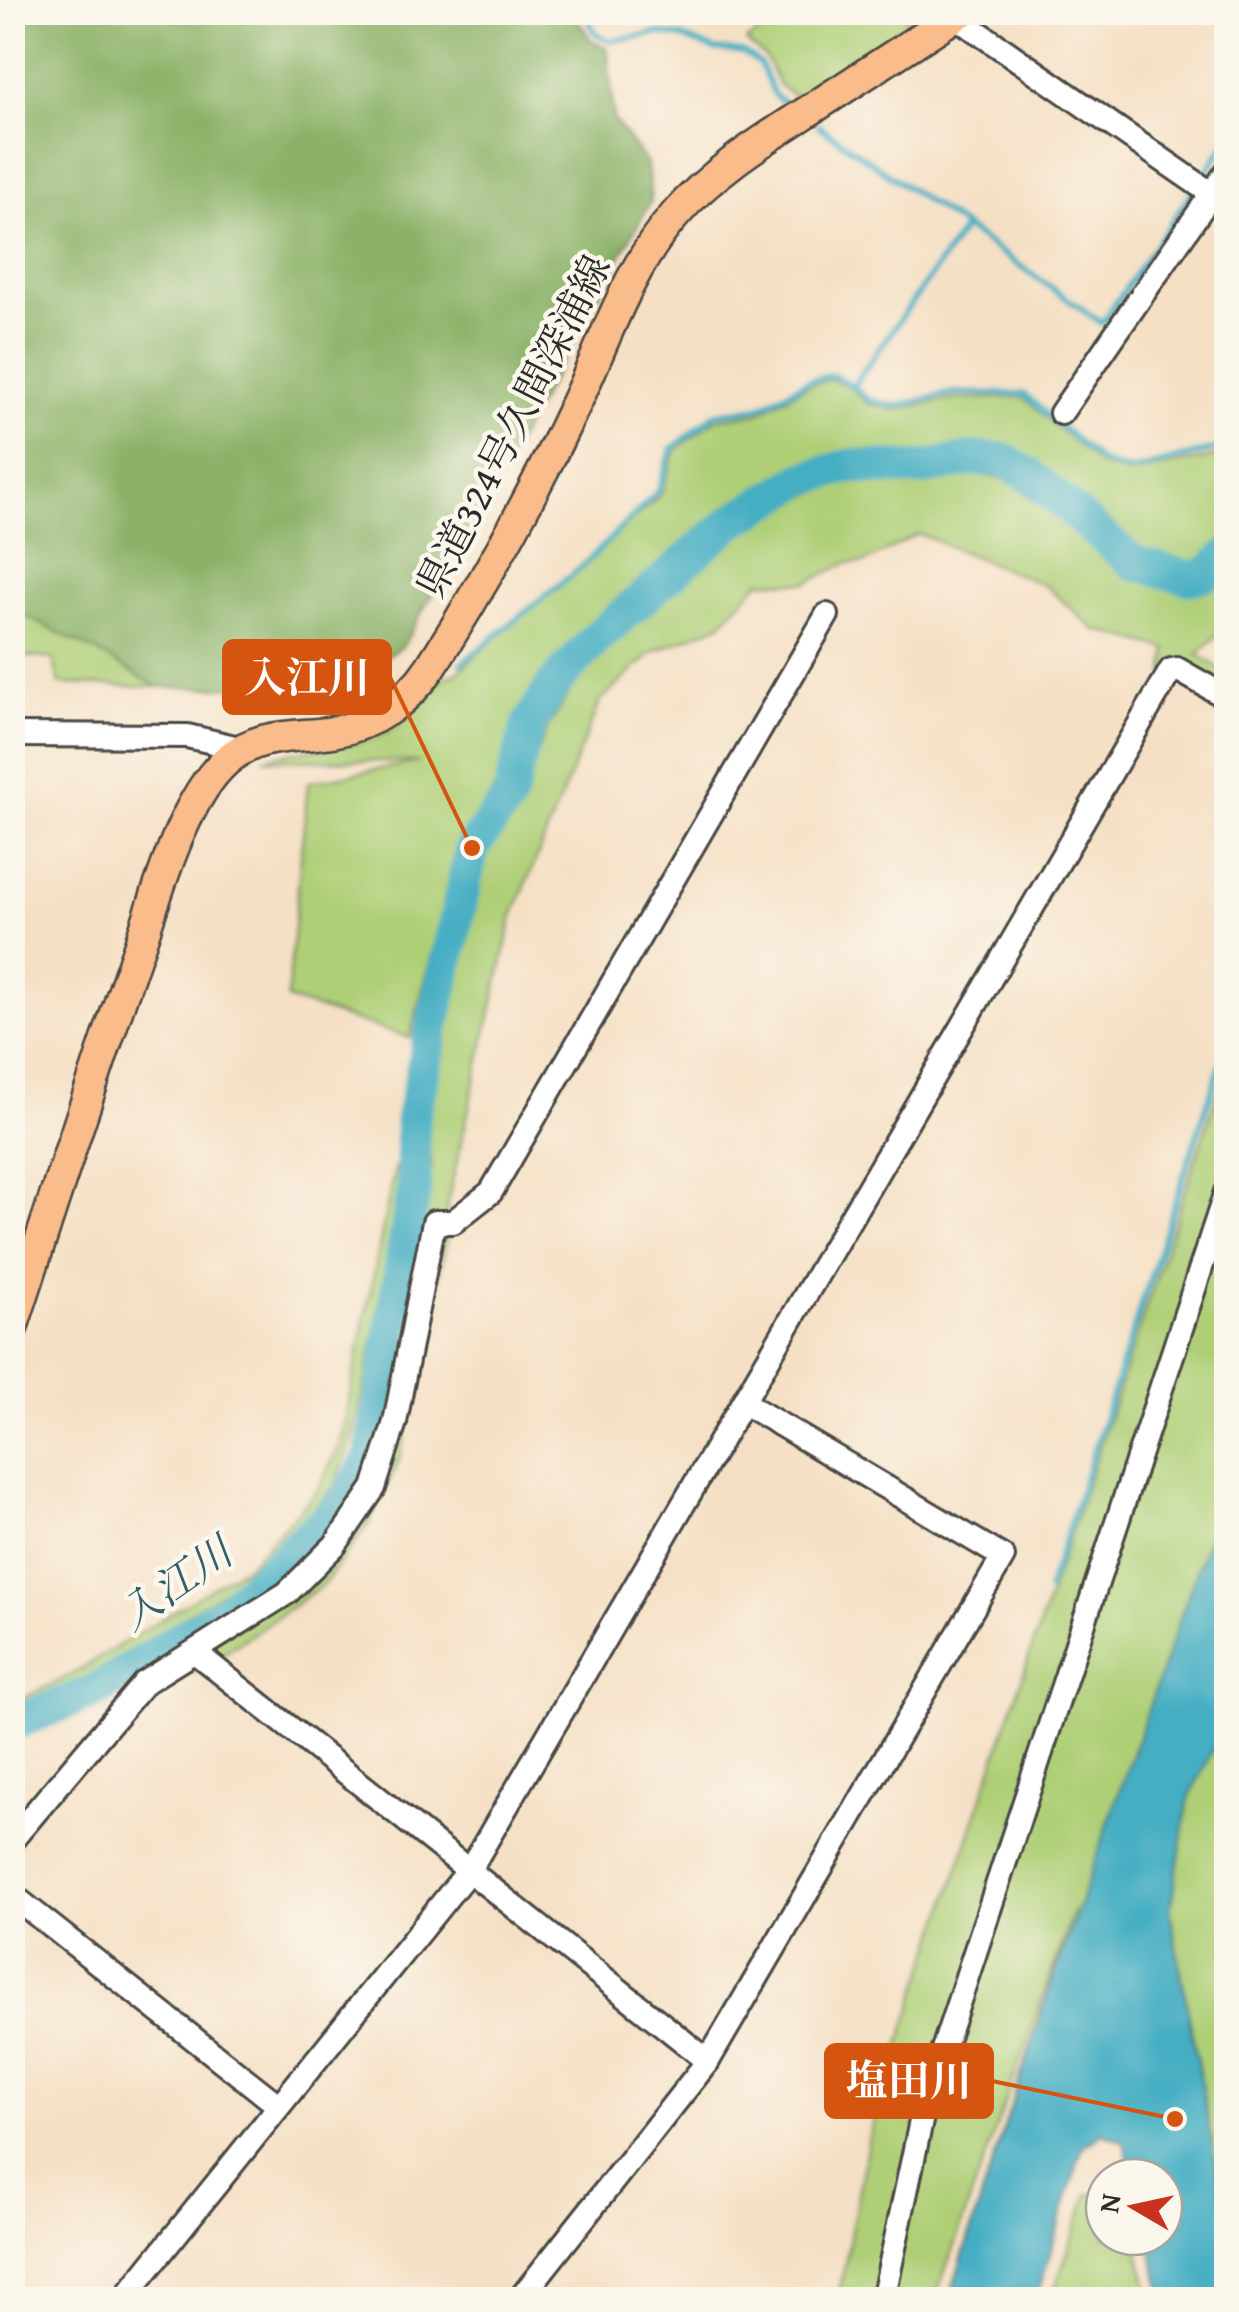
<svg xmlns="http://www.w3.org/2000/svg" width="1239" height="2312" viewBox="0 0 1239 2312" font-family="'Gentium Book Plus','Noto Serif JP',serif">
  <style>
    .green { fill: #afcf77; stroke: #6d7d51; stroke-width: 2.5 }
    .forest { fill: #8bb268; stroke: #5b6e4a; stroke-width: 2.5 }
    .water { fill: #44aec3; stroke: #386c77; stroke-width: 2.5 }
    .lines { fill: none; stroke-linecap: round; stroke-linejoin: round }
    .stream { stroke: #44aec3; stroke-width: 6 }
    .river { stroke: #44aec3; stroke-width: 35 }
    .minor-casing { stroke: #494642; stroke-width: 28 }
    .major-casing { stroke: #494642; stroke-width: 35 }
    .minor { stroke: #fff; stroke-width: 22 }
    .major { stroke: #f9bc8a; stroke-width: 30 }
    .labels { text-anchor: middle; stroke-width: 9; stroke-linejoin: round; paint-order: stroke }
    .street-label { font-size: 40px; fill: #2b2b2b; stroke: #fbf7ec }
    .water-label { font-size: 42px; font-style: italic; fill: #355f68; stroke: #fbf7ec }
    .leader { fill: none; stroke: #d5540f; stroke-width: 4 }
    .callout-dot { fill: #d5540f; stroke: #fbf7ec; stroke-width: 4 }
    .callout { fill: #d5540f; stroke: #d5540f; stroke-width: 4 }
    .callout-label { font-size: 42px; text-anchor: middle; font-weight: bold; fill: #fff }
  </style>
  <rect width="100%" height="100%" fill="#fbf7ec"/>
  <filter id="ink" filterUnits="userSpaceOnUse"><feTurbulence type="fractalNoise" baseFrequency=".01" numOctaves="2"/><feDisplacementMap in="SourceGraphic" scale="20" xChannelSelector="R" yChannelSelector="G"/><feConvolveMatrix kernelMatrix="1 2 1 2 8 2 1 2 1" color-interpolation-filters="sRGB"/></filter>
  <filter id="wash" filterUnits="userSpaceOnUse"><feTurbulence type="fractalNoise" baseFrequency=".0048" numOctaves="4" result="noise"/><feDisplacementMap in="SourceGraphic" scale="40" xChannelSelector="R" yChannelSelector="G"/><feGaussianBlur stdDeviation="2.25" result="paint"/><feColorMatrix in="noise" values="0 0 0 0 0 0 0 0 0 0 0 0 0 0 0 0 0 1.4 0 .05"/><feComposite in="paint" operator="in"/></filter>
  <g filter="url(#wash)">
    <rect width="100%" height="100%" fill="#f5e0c5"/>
    <g class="green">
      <polygon points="792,12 902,13 910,22 797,98 779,85 766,58 746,41"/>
      <path d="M830,379L849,386L867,403L895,410L954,399L1023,397L1100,465L1129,474L1226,454V543L1204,562L1155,564L1022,458L980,452L836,460L749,492L534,688L510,764L469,830L445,902L410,1038L287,999L308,782L419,762L264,759C307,745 354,752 393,729C419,714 423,684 456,673L660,496L676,450L716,419L758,413L805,387Z"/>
      <polygon points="975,474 1013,481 1139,576 1208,585 1226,570 1226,625 1198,655 1226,672 1226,708 1165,672 1167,649 1094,629 1046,586 919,534 863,563 847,563 806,583 760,581 721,624 653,652 600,701 513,916 447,1204 447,1238 400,1459 369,1524 324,1584 205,1667 148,1690 273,1590 352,1504 375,1456 432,1164 420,1113 460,918 488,834 517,808 546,731 578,678 629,625 751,520 839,482 914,481"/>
      <polygon points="13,610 97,652 158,687 60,684 53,659 13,655"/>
      <polygon points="1226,1068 1226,1541 949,2299 1074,1909 935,2299 838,2300 869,2136"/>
      <polygon points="395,1166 403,1193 354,1435 335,1486 258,1567 94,1677 13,1714 13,1703 75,1673 249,1564 317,1491 340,1446"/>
      <polygon points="1226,1633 1226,2299 1124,1921"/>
      <polygon points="1088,2194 1104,2194 1104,2237 1134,2237 1152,2299 1051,2299"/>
    </g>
    <polygon class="forest" points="13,12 574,13 590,39 608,50 614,120 647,164 651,201 403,646 330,689 158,687 97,652 13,610"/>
    <polygon class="water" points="1226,1487 1226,1723 1189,1798 1170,1911 1226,2221 1226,2299 1164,2299 1148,2237 1164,2237 1164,2177 1133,2177 1124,2142 1103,2133 1083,2146 1036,2299 949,2299 1046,2000"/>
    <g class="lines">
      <g class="stream">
        <polyline points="584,12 595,33 609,41 658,33 680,37 716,50 743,52 760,64 775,96 788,105"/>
        <polyline points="819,126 1102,323 1226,143"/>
        <polyline points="853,386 965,227"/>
        <polyline points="462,663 584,565 658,491 672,449 715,414 758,408 808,381 832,375 853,386 869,400 896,406 954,393 1024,394 1101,462 1130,471 1220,448 1226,450"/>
        <polyline points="1048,1590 1226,1047"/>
      </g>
      <polyline class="river" points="12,1724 97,1690 229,1608 348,1499 372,1455 414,1188 412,1120 472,848 509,798 528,726 554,684 595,639 730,523 803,479 849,466 919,469 973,459 1003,460 1029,475 1134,563 1190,578 1207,574 1226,557"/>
    </g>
  </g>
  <g filter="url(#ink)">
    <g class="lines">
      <g class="minor-casing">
        <g id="minor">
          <polyline points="949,12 1212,194"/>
          <polyline points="1061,413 1226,173"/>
          <polyline points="12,735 187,736 243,749"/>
          <polyline points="196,1653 708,2061"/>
          <polyline points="12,1840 144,1683 287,1593 335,1545 374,1488 395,1422 434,1222 453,1222 491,1192 827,615"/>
          <polyline points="12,1895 279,2106"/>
          <polyline points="123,2300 470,1869 1171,670 1177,669 1226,697"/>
          <polyline points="519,2300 708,2061 1003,1557 744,1403"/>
          <polyline points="883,2300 924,2107 1226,1192"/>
        </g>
      </g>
      <g class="major-casing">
        <path id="major" d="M12,1328C54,1200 95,1071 140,944C158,891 184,797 227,760C259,732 295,738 333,732C373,725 408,701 430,668C484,584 533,495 575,405C605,341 628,268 675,215C712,172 762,141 810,110C860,77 911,45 961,12"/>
      </g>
      <use href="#minor" class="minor"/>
      <use href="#major" class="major"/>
    </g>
  </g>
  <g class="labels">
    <g class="street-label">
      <text transform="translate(513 426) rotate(-63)" y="14">県道324号久間深浦線</text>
    </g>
    <g class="water-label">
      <text transform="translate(175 1583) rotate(-35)" y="15">入江川</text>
    </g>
  </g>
  <path class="leader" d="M472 848L390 677M1175 2119L992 2081"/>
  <g class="callout-dot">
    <circle cx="472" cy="848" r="10"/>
    <circle cx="1175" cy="2119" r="10"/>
  </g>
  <g class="callout">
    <rect x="224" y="641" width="166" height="72" rx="10"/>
    <rect x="826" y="2045" width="166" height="72" rx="10"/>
  </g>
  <g class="callout-label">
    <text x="307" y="692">入江川</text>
    <text x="909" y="2095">塩田川</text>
  </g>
  <rect width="1239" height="2312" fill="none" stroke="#fbf7ec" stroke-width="50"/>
  <g transform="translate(1134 2207) rotate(279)"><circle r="48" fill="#fbf7ec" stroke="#a8a59f" stroke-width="2.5"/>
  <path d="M0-8L18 38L0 25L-18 38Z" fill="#c8321e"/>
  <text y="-15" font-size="28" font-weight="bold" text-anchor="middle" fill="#2b2b2b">N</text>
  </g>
</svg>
